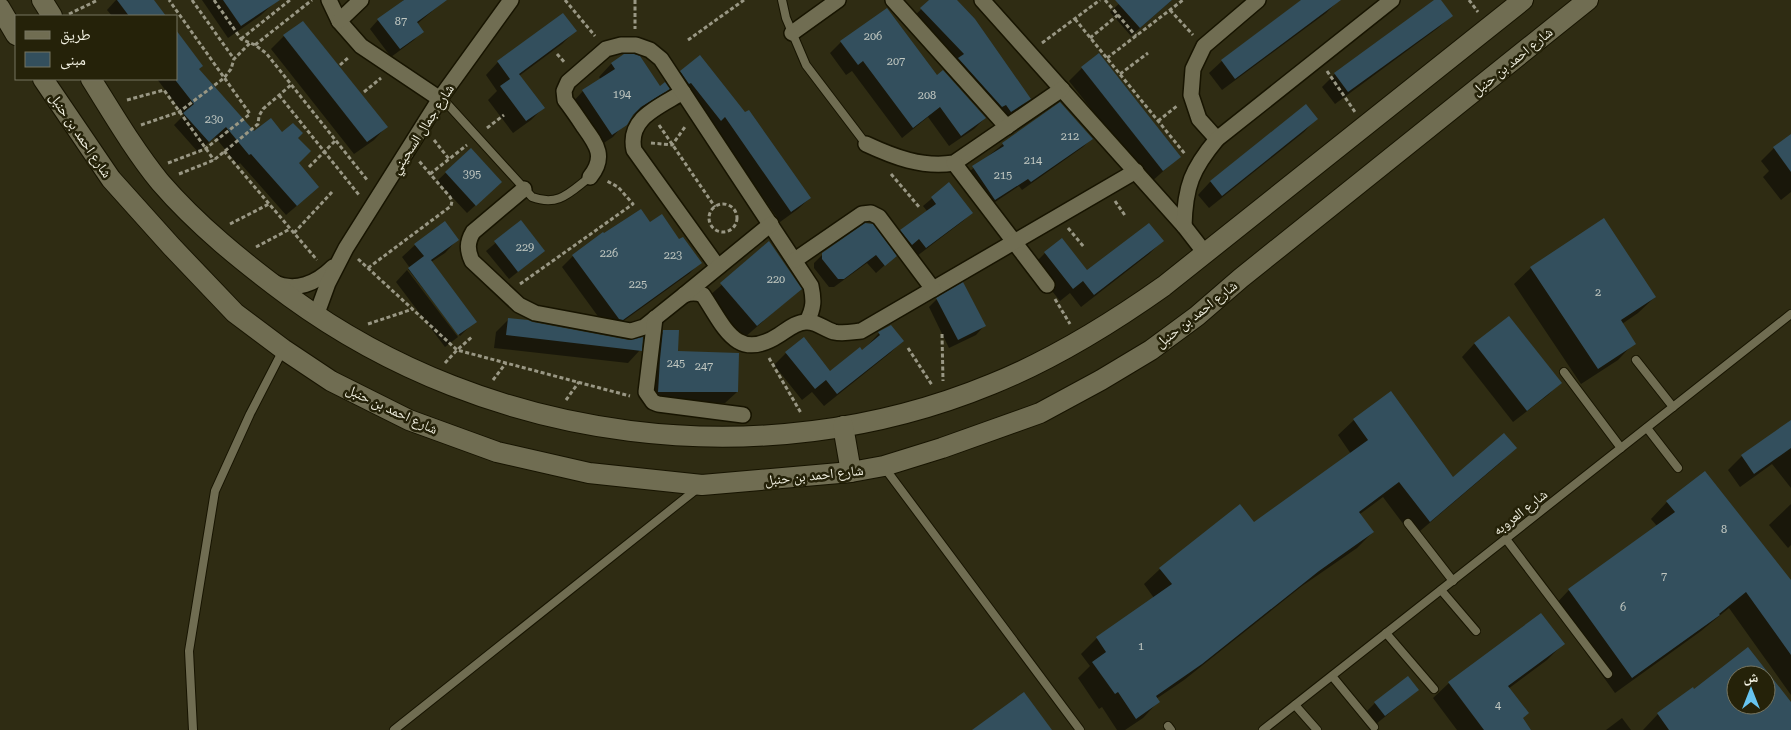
<svg xmlns="http://www.w3.org/2000/svg" width="1791" height="730" viewBox="0 0 1791 730" font-family="'Roboto Serif','Noto Naskh Arabic',serif">
  <style>
    .shadow { fill: #0007 }
    .building { fill: #334f5d; fill-rule: evenodd }
    .lines { fill: none; stroke-linecap: round; stroke-linejoin: round }
    .service-casing { stroke: #171400; stroke-width: 10 }
    .minor-casing { stroke: #171400; stroke-width: 18 }
    .tertiary-casing { stroke: #171400; stroke-width: 22 }
    .path { stroke: #999784; stroke-width: 3; stroke-dasharray: 4 2.5; stroke-linecap: butt }
    .service { stroke: #706d52; stroke-width: 8 }
    .minor { stroke: #706d52; stroke-width: 15 }
    .tertiary { stroke: #706d52; stroke-width: 20 }
    .labels { text-anchor: middle; stroke-width: 5; stroke-linejoin: round; paint-order: stroke }
    .number-label { font-size: 11px; fill: #c2c8c1 }
    .street-label { font-size: 14px; fill: #f2f1e2; stroke: #252209 }
  </style>
  <rect width="100%" height="100%" fill="#2f2c13"/>
  <g class="shadow">
    <polygon points="116,0 153,0 164,16 112,16 107,10"/>
    <polygon points="202,0 272,0 274,3 261,15 228,38"/>
    <polygon points="403,0 441,0 443,2 417,24 422,31 414,40 391,57 370,29 378,20 404,2"/>
    <polygon points="931,0 956,0 1029,99 1019,109 1000,122 911,19"/>
    <polygon points="1123,0 1172,0 1131,36 1110,12"/>
    <polygon points="1303,0 1339,0 1326,13 1222,90 1209,73 1222,61"/>
    <polygon points="1436,0 1439,0 1451,16 1438,28 1335,104 1322,87 1335,74"/>
    <polygon points="303,22 386,127 374,140 354,154 271,49 284,36"/>
    <polygon points="575,31 562,44 519,76 543,108 531,120 513,133 488,100 497,91 486,75 498,62"/>
    <polygon points="841,42 937,77 985,118 974,129 949,146 928,117 902,138 852,71 846,75 830,53"/>
    <polygon points="624,56 660,88 668,89 655,102 630,117 613,137 599,146 571,104 583,91 601,80 599,77 611,64"/>
    <polygon points="1082,68 1179,157 1150,183 1069,81"/>
    <polygon points="197,70 253,133 282,134 297,138 297,163 307,197 286,215 240,163 238,165 215,137 198,152 174,125 184,115 157,79 176,79"/>
    <polygon points="681,72 810,198 798,209 780,222 714,127 670,83"/>
    <polygon points="1306,106 1316,119 1304,132 1209,208 1198,195 1210,182"/>
    <polygon points="1791,135 1791,192 1781,200 1763,177 1769,171 1761,161 1774,148"/>
    <polygon points="1091,139 1083,147 1022,190 1019,186 986,208 965,175 1003,144"/>
    <polygon points="470,150 492,190 467,213 437,181"/>
    <polygon points="949,184 971,213 963,221 917,256 893,239 901,230 927,211 923,206"/>
    <polygon points="521,222 544,251 509,279 486,251"/>
    <polygon points="649,223 679,241 700,262 690,273 611,330 608,330 562,267 573,256"/>
    <polygon points="866,224 895,256 876,273 867,263 834,287 829,287 814,268 814,263 823,254"/>
    <polygon points="457,240 445,253 431,262 475,321 460,336 408,269 410,268 402,257 415,245"/>
    <polygon points="1162,241 1149,254 1081,307 1070,293 1060,301 1032,266 1045,253 1087,272"/>
    <polygon points="769,243 800,289 744,338 708,297"/>
    <polygon points="1531,268 1655,297 1638,313 1622,324 1634,343 1618,360 1581,384 1514,284"/>
    <polygon points="407,270 458,337 445,347 396,282"/>
    <polygon points="937,299 984,326 976,335 949,348 929,307"/>
    <polygon points="1509,318 1560,383 1548,395 1513,422 1462,357 1474,344"/>
    <polygon points="509,319 640,350 628,363 494,348 496,332"/>
    <polygon points="664,331 677,352 737,392 725,403 648,402 652,342"/>
    <polygon points="879,333 902,341 890,353 824,406 812,392 802,400 774,365 786,353 830,372 862,352"/>
    <polygon points="1354,420 1453,479 1515,448 1500,463 1413,537 1383,497 1360,514 1373,532 1357,548 1302,586 1184,680 1156,699 1158,702 1143,718 1125,730 1117,730 1102,707 1099,709 1078,678 1090,666 1081,654 1097,638 1154,598 1144,584 1160,569 1239,506 1254,524 1351,454 1338,435"/>
    <polygon points="1791,421 1791,488 1772,464 1740,487 1728,470 1742,456"/>
    <polygon points="1667,502 1791,582 1791,695 1729,608 1701,631 1615,693 1553,607 1569,590 1657,526 1651,519"/>
    <polygon points="1791,504 1791,545 1788,548 1769,525"/>
    <polygon points="1563,644 1547,660 1508,689 1521,719 1530,730 1457,730 1433,698 1449,683"/>
    <polygon points="1418,690 1376,724 1367,711 1375,703"/>
    <polygon points="1658,714 1722,730 1643,730"/>
    <polygon points="1622,718 1631,730 1606,730"/>
  </g>
  <g class="building">
    <polygon points="117,0 154,0 166,16 129,16"/>
    <polygon points="223,0 280,0 241,26"/>
    <polygon points="404,0 447,0 417,22 424,32 400,49 377,19"/>
    <polygon points="929,0 957,0 975,19 1031,99 1011,112 1006,105 1002,107 958,58 964,54 920,8"/>
    <polygon points="1115,0 1172,0 1140,28"/>
    <polygon points="1301,0 1341,0 1235,79 1221,60"/>
    <polygon points="1434,0 1441,0 1453,16 1348,92 1334,73"/>
    <polygon points="887,8 937,75 943,70 986,118 961,136 940,107 913,128 863,61 858,65 840,41"/>
    <polygon points="563,13 577,31 519,74 545,108 526,121 500,86 510,79 497,61"/>
    <polygon points="303,21 388,127 367,142 283,35"/>
    <polygon points="176,30 203,66 199,69 254,131 271,118 282,132 293,123 303,133 298,138 311,151 299,163 319,187 297,206 251,154 249,155 226,127 209,142 183,113 194,104 176,81"/>
    <polygon points="1099,53 1181,157 1163,171 1081,67"/>
    <polygon points="624,54 634,54 640,56 660,86 665,82 670,89 641,107 633,115 627,125 612,135 582,90 615,69 611,63"/>
    <polygon points="700,55 745,112 749,110 811,198 791,212 725,117 721,121 691,83 689,84 680,71"/>
    <polygon points="1060,102 1093,139 1031,182 1028,179 995,200 972,166 1004,146 1002,143"/>
    <polygon points="1306,104 1318,119 1222,196 1210,181"/>
    <polygon points="1791,134 1791,172 1773,147"/>
    <polygon points="471,148 502,182 476,206 445,172"/>
    <polygon points="949,182 973,213 926,248 919,239 912,245 900,230 936,204 931,197"/>
    <polygon points="641,209 650,222 662,214 679,239 683,237 702,263 623,320 619,319 572,255 603,232 604,233"/>
    <polygon points="1604,218 1656,297 1621,320 1636,344 1598,369 1530,267"/>
    <polygon points="521,220 545,251 518,272 494,241"/>
    <polygon points="445,221 459,240 431,260 477,322 458,335 408,268 424,256 414,244"/>
    <polygon points="865,223 873,224 897,256 885,266 876,255 844,279 838,279 822,259 822,253"/>
    <polygon points="1149,223 1164,241 1094,295 1083,281 1073,289 1044,252 1062,238 1087,270"/>
    <polygon points="769,241 802,289 757,326 720,283"/>
    <polygon points="963,282 986,326 958,340 936,298"/>
    <polygon points="1509,316 1562,383 1527,411 1474,343"/>
    <polygon points="508,318 528,320 533,322 629,340 643,337 642,351 506,335"/>
    <polygon points="891,325 904,341 837,394 826,380 815,389 785,352 804,337 830,371 860,347 862,350 880,335 878,332"/>
    <polygon points="663,330 679,330 678,351 739,353 738,392 658,392 660,359"/>
    <polygon points="1391,391 1453,477 1504,433 1517,448 1430,522 1399,482 1359,512 1374,532 1319,571 1202,664 1156,696 1160,702 1136,719 1118,692 1115,694 1092,662 1106,652 1096,637 1172,584 1159,568 1240,504 1254,522 1368,440 1353,419"/>
    <polygon points="1791,420 1791,448 1754,474 1741,455"/>
    <polygon points="1705,471 1791,580 1791,655 1746,592 1719,614 1720,615 1632,678 1568,589 1675,512 1666,501"/>
    <polygon points="1541,613 1565,644 1508,686 1529,713 1523,718 1531,730 1484,730 1448,682"/>
    <path d="M1748,647L1791,702V730H1669L1657,713L1693,687L1694,689ZM1736,675H1766V705H1736Z"/>
    <polygon points="1408,676 1419,690 1385,716 1374,702"/>
    <polygon points="1024,692 1052,730 972,730"/>
  </g>
  <g class="lines">
    <g class="service-casing">
      <g id="service">
        <polyline points="782,0 786,18 806,65 866,144"/>
        <path d="M441,97L532,197C559,207 570,192 590,177"/>
        <polyline points="1636,360 1673,407"/>
        <polyline points="1564,372 1621,448"/>
        <polyline points="1647,428 1678,468"/>
        <polyline points="884,467 1080,730"/>
        <polyline points="1408,523 1453,581"/>
        <polyline points="1506,539 1608,674"/>
        <polyline points="1441,590 1476,631"/>
        <polyline points="1386,633 1434,689"/>
        <polyline points="1332,676 1374,727"/>
        <polyline points="1295,705 1317,730"/>
        <polyline points="1168,726 1171,730"/>
        <polyline points="193,730 189,651 215,491 250,414 283,350"/>
        <polyline points="394,730 698,488"/>
        <polyline points="1263,730 1791,314"/>
      </g>
    </g>
    <g class="minor-casing">
      <g id="minor">
        <polyline points="329,0 339,21 361,46 440,99"/>
        <polyline points="893,0 1007,127"/>
        <polyline points="982,0 1184,226 1205,253"/>
        <polyline points="339,21 361,0"/>
        <polyline points="792,33 838,0"/>
        <path d="M683,92C659,107 627,118 634,150L718,267"/>
        <polyline points="1217,139 1199,119 1191,95 1193,69 1204,46 1258,0"/>
        <path d="M866,144C894,157 922,168 954,163L1062,89"/>
        <polyline points="954,163 1047,285"/>
        <path d="M590,177C606,157 597,145 584,127C578,118 572,109 565,100L564,91L568,82L606,49L621,45H636L650,50L661,59L811,286C814,300 814,308 807,321"/>
        <path d="M524,189L473,232C467,242 467,250 472,261L519,305L535,313L631,331L644,327L684,295C691,292 696,292 703,295C724,326 736,363 779,335C787,330 796,322 806,322C816,321 824,329 834,332C843,334 852,332 861,331L1136,171"/>
        <path d="M1184,226C1185,186 1192,169 1217,139L1392,0"/>
        <polyline points="795,260 862,214 871,213 879,217 933,289"/>
        <path d="M273,282C295,293 317,283 333,267"/>
        <polyline points="684,295 771,224"/>
        <polyline points="316,316 328,283 346,248 441,97 511,0"/>
        <polyline points="655,318 646,392 653,402 658,404 743,415"/>
      </g>
    </g>
    <g class="tertiary-casing">
      <g id="tertiary">
        <polyline points="42,0 52,16"/>
        <polyline points="0,8 16,35"/>
        <polyline points="43,79 111,179 172,247 235,313 283,349 331,381 409,420 497,452 589,473 702,485 851,472 884,466 942,448 1040,413 1101,380 1151,350 1197,316 1241,278 1588,0"/>
        <path d="M91,79C113,114 134,150 160,182C198,226 243,262 290,297C490,443 762,479 992,384C1054,359 1109,325 1164,286L1523,0"/>
        <polyline points="843,426 851,472"/>
      </g>
    </g>
    <g class="path">
      <polyline points="192,0 234,59"/>
      <polyline points="214,0 241,39 255,45 266,53 368,181"/>
      <polyline points="565,0 595,36"/>
      <polyline points="635,0 635,29"/>
      <polyline points="1105,0 1136,36"/>
      <polyline points="1469,0 1478,12"/>
      <polyline points="1170,10 1193,35"/>
      <polyline points="69,14 98,0"/>
      <polyline points="1075,19 1185,154"/>
      <polyline points="1090,38 1118,15"/>
      <polyline points="241,39 290,0"/>
      <polyline points="688,40 744,0"/>
      <polyline points="1042,43 1100,0"/>
      <polyline points="255,45 312,0"/>
      <polyline points="557,54 565,63"/>
      <polyline points="1107,58 1183,0"/>
      <polyline points="340,65 349,57"/>
      <polyline points="1327,71 1355,112"/>
      <polyline points="1120,74 1148,53"/>
      <polyline points="364,92 381,78"/>
      <polyline points="279,95 359,195"/>
      <polyline points="127,100 164,90 214,160"/>
      <polyline points="1158,121 1177,106"/>
      <polyline points="141,125 179,112 224,78 231,69 234,59 250,43"/>
      <polyline points="659,125 715,207"/>
      <polyline points="487,128 504,115"/>
      <polyline points="434,140 449,159"/>
      <polyline points="651,143 672,145 685,127"/>
      <polyline points="224,151 317,260"/>
      <polyline points="168,163 205,149 250,114 169,0"/>
      <polyline points="309,167 336,140"/>
      <polyline points="179,174 214,160 258,124 259,116 263,109 292,84"/>
      <polyline points="430,174 467,145"/>
      <polyline points="891,174 920,208"/>
      <polyline points="1115,201 1126,217"/>
      <circle cx="723" cy="218" r="14"/>
      <polyline points="230,224 269,204"/>
      <polyline points="1068,228 1084,247"/>
      <polyline points="294,233 332,192"/>
      <polyline points="256,247 290,229"/>
      <polyline points="358,259 457,350 630,396"/>
      <polyline points="368,268 451,206 452,201 450,197 419,161"/>
      <polyline points="520,284 633,204 618,187 607,181"/>
      <polyline points="1055,299 1070,324"/>
      <polyline points="368,324 413,309"/>
      <polyline points="942,334 943,381"/>
      <polyline points="908,348 932,385"/>
      <polyline points="769,358 801,413"/>
      <polyline points="445,363 457,350 473,336"/>
      <polyline points="493,380 506,363"/>
      <polyline points="566,400 579,382"/>
    </g>
    <use href="#service" class="service"/>
    <use href="#minor" class="minor"/>
    <use href="#tertiary" class="tertiary"/>
  </g>
  <g class="labels">
    <g class="number-label">
      <text x="401" y="25">87</text>
      <text x="873" y="40">206</text>
      <text x="896" y="65">207</text>
      <text x="622" y="98">194</text>
      <text x="927" y="99">208</text>
      <text x="214" y="123">230</text>
      <text x="1070" y="140">212</text>
      <text x="1033" y="164">214</text>
      <text x="472" y="178">395</text>
      <text x="1003" y="179">215</text>
      <text x="525" y="251">229</text>
      <text x="609" y="257">226</text>
      <text x="673" y="259">223</text>
      <text x="776" y="283">220</text>
      <text x="638" y="288">225</text>
      <text x="1598" y="296">2</text>
      <text x="676" y="367">245</text>
      <text x="704" y="370">247</text>
      <text x="1724" y="533">8</text>
      <text x="1664" y="580">7</text>
      <text x="1623" y="611">6</text>
      <text x="1141" y="650">1</text>
      <text x="1498" y="709">4</text>
    </g>
    <g class="street-label">
      <text transform="translate(1512 61) rotate(-39)" y="5">شارع احمد بن حنبل</text>
      <text transform="translate(422 129) rotate(-57)" y="5">شارع جمال السحيني</text>
      <text transform="translate(81 135) rotate(56)" y="5">شارع احمد بن حنبل</text>
      <text transform="translate(1196 314) rotate(-38)" y="5">شارع احمد بن حنبل</text>
      <text transform="translate(392 409) rotate(25)" y="5">شارع احمد بن حنبل</text>
      <text transform="translate(814 475) rotate(-6)" y="5">شارع احمد بن حنبل</text>
      <text transform="translate(1520 512) rotate(-38)" y="5">شارع العروبه</text>
    </g>
  </g>
  <rect x="15" y="15" width="162" height="65" fill="#252209" stroke="#777560"/>
  <rect x="25" y="31" width="25" height="8" fill="#706d52" stroke="#777560"/>
  <text x="60" y="40" font-size="15" fill="#f2f1e2">طريق</text>
  <rect x="25" y="52" width="25" height="15" fill="#334f5d" stroke="#777560"/>
  <text x="60" y="65" font-size="15" fill="#f2f1e2">مبنى</text>
  <g transform="translate(1751 690)"><circle r="24" fill="#252209" stroke="#777560"/>
  <path d="M0-4L9 19L0 12L-9 19Z" fill="#67c4f0"/>
  <text y="-8" font-size="14" font-weight="bold" text-anchor="middle" fill="#f2f1e2">ش</text>
  </g>
</svg>
